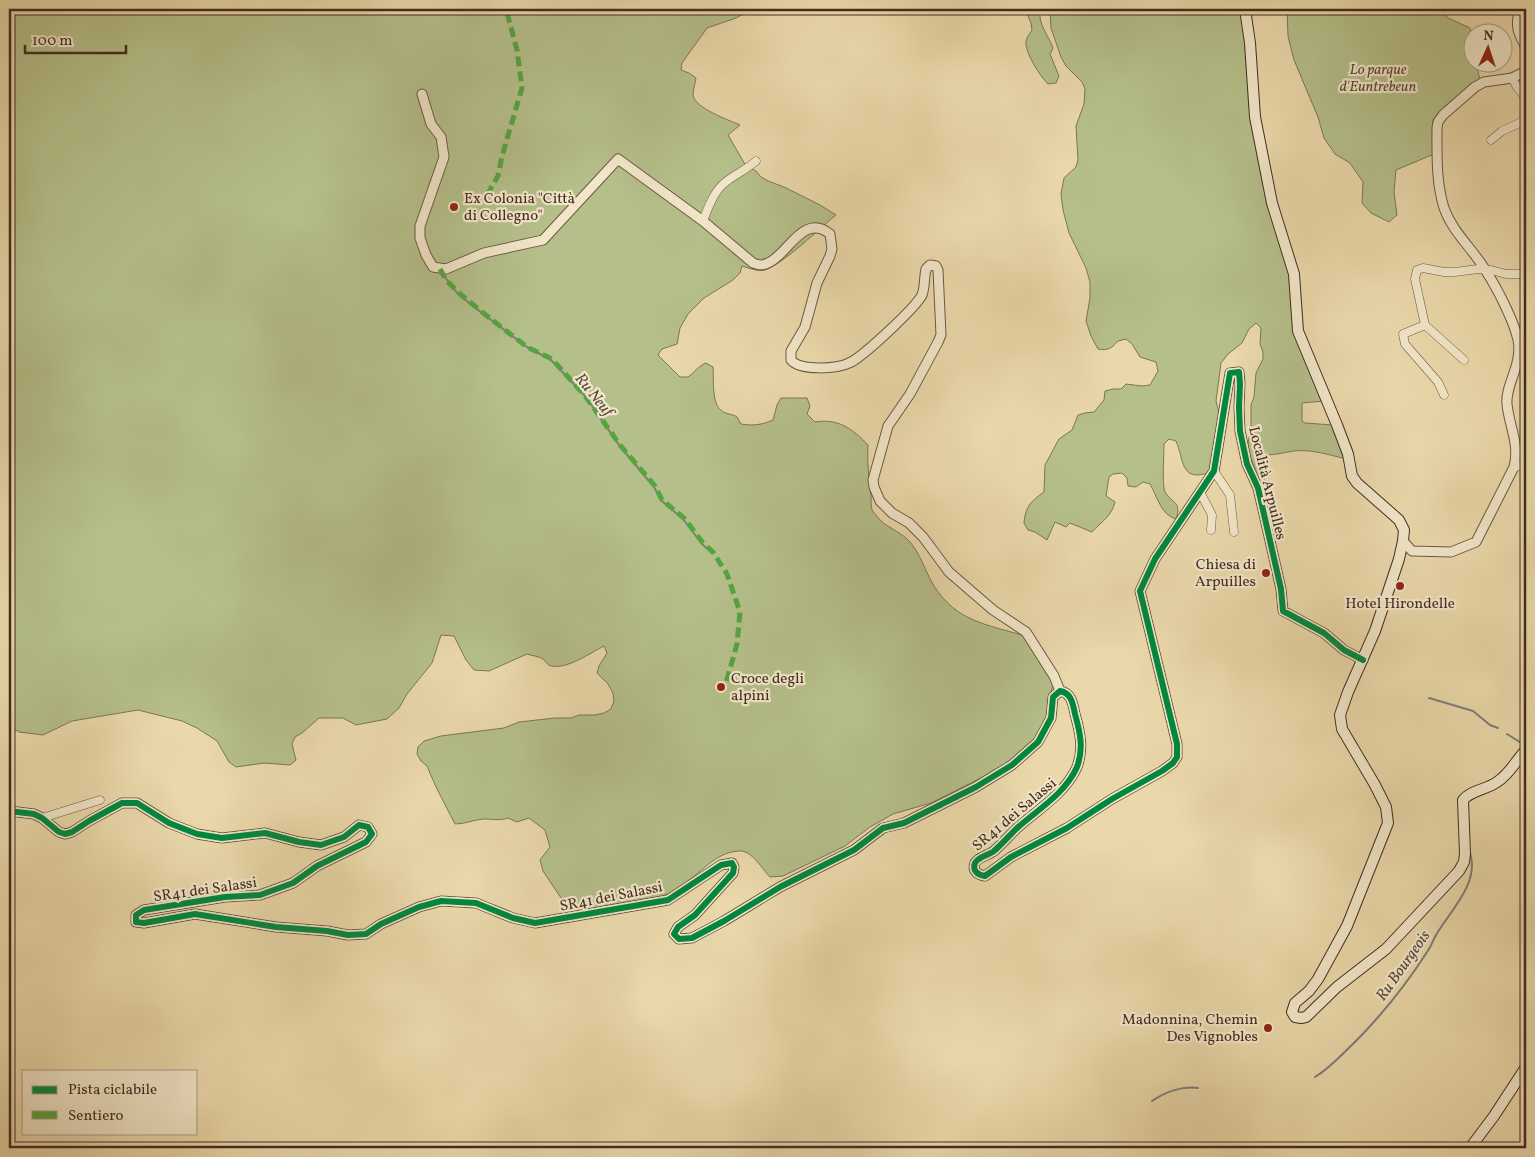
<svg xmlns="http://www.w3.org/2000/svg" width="1535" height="1157" viewBox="0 0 1535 1157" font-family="Vollkorn,serif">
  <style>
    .green { fill: #b5bf8a; stroke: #7c7656 }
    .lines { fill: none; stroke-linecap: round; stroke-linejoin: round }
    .stream { stroke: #7a7f7b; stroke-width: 2 }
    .minor-casing { stroke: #6d5744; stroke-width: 9 }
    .tertiary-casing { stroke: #6d5744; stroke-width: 11 }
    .secondary-casing { stroke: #432c22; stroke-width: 12 }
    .minor { stroke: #f1e6c8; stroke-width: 8 }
    .tertiary { stroke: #f1e6c8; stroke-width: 9 }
    .secondary { stroke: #f1e6c8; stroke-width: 10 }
    .quiet { stroke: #55a441; stroke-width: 5; stroke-dasharray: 10 5; stroke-linecap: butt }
    .cycleway-casing { stroke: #f1e6c8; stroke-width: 9 }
    .cycleway { stroke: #00873e; stroke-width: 6 }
    .poi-dot { fill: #8f2418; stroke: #f1e6c8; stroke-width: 2 }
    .labels { text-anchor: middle; stroke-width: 4.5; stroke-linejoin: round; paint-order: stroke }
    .park-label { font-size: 15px; font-style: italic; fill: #5a4937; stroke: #f1e6c8 }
    .poi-label { font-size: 15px; fill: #432c22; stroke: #f1e6c8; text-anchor: start }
    .street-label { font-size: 15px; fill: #432c22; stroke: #f1e6c8 }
    .water-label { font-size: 16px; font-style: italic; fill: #554840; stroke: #f1e6c8 }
  </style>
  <rect width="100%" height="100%" fill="#ead8aa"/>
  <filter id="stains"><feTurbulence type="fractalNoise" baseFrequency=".004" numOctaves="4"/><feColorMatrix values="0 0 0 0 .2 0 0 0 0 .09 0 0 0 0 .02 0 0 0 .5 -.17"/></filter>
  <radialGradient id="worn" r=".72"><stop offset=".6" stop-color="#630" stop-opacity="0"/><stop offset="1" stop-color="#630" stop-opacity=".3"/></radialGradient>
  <g class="green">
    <path d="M9,9H752L736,18L707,28L682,63L681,70L689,73L696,78C695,84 693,90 693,95C694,108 729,120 740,125L728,135L746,166L756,171L761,177L768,181L784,187L820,205L836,215C821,227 782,265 765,270C758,272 749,268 742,266L740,273L733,280L704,298L688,314L680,328L677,344L662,349L658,355L680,377H688C694,373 698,366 706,363L713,367C714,379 711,404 722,411C725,414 733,414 737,417L741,424C752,426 762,425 773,420L777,405L781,398H807L810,406L807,414L815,422C838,418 853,429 868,445C867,462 869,478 871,495C871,499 871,506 872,510C874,513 879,519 882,522C891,529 902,533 910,542C921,555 925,571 934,586C957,622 986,624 1025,636L1053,682L1047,719L1041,731L1031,744L1004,766L973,782L931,803L893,814L870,827L845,846L783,876L770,877C762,869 752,850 739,851C713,852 696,879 674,891C648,905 599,908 569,910L543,871L540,860L550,847L545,830L529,818L517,822L508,818C499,821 492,819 483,819C473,820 465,824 455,824L436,787L427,766L421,761L417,754L418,747L424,741L441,736L504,728L519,722L555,718H571L579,715H595L604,713L611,709L614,701L613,693L608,684L597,673L599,666L607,653L604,646C590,653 568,669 552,666C546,665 547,662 543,659C539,656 532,656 527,654L489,671L474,670L466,660L454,636L441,635L432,663L407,694L399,708L387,719L356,725L343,718H319L302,733L295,737L292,744L296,760L290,765L264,763L236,767L229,762L217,741L197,728L182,721L138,710L72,721L43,735L19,732L9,726Z"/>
    <path d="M1025,9H1040C1038,25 1048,34 1053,48L1050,54L1059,76L1056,83L1048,84C1040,76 1028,57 1026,45C1025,39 1029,35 1032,30L1031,23Z"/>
    <path d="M1050,9H1241L1245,33L1247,75L1292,279V304L1324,401L1302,403V421L1305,423L1333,425L1346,459C1330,455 1311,449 1294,451C1285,452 1276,455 1266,455L1264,481L1262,487L1248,451V443L1251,428V405L1254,397L1256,373L1263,359V352L1260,344L1261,328L1256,323L1249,329L1242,343L1228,354L1221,363L1216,401L1220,416L1212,465L1208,473C1180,482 1184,459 1176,441L1169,439L1164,444C1164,453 1162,487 1165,492C1172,504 1182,501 1176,519C1161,515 1157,496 1150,484L1143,482L1136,487L1128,486L1127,478L1122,473L1113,474L1109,477L1106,496L1115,502C1112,516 1101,522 1092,532L1070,523L1066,527L1055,522L1047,540L1035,532L1028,530L1024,523C1025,507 1031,501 1044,492L1045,465L1059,439L1072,430L1078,415L1085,413L1094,412L1104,400L1105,391L1113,389H1121L1126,384L1142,386L1150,385L1158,371L1156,362L1140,357L1132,344L1126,339L1118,341C1112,348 1108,351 1098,349L1091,336L1086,321L1090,298V282L1086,268L1069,233L1063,210L1061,194L1064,178L1076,167L1078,160L1076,126L1084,104L1085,89L1082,82L1066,66L1061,57L1051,28Z"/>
    <polygon points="1287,9 1438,9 1448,18 1470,28 1472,46 1472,62 1476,63 1480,80 1433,120 1434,154 1396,170 1394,192 1397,215 1389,222 1371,213 1362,203 1363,182 1350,163 1335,154 1324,138 1318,117 1294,60 1288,36"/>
  </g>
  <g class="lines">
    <g class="stream">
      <polyline points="440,271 458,294 482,313 527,347 551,360 586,397 619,445 654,487 662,501 683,519 702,544 712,553"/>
      <polyline points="1429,698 1473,711 1490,725 1498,728"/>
      <polyline points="1507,734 1526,746"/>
      <path d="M1315,1077C1330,1068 1340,1056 1353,1044C1381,1016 1406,985 1427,952C1431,947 1433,940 1436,935C1450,911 1480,883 1470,853"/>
      <path d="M1152,1101C1165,1092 1182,1086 1198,1088"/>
    </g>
    <g class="minor-casing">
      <g id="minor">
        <polyline points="1512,78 1517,87 1526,98"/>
        <polyline points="1491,140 1502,131 1526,120"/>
        <path d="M703,221C708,208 714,190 727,181C736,174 747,169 756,161"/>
        <polyline points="1425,325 1464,360"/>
        <polyline points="1519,355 1526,360"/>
        <polyline points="1444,395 1438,382 1405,344 1403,334 1425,325 1415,279 1417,270 1423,268 1444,272 1455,272 1478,269 1491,270 1506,274 1526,274"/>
        <polyline points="1514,467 1526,465"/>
        <polyline points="1214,471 1230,495 1234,532"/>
        <polyline points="1200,492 1212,515 1211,530"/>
        <polyline points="42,818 100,800"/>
      </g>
    </g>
    <g class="tertiary-casing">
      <g id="tertiary">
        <path d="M1521,9C1514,23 1518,34 1526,47"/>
        <path d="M422,94L431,124L441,137L444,157L420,226V238L426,255L433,267L446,269L484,253L543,240L618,159L703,221L753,263C759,265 762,266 768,263C788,255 803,212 830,234L832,249L830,256L817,283L805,327L791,351V360C800,371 837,369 849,363C862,358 916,307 922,295C925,288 924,277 926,269L930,265L936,266L938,270L941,335L938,342L910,394L888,426L873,480L874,487L880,501L892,513L909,523L923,537L949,572L993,610L1026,632L1054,676L1060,691"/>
        <path d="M1403,541L1412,551L1451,552L1476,542L1514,467C1520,444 1509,426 1507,404C1505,385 1523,364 1518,340C1514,321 1497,288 1486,271C1473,249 1453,233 1444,208C1436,182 1437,155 1437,128L1438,122L1443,115L1475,87L1484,82L1512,78L1526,71"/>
        <path d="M9,811L34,814L42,818L59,832L65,834L72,832L89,821L122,803H137L169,823L197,834L222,838L265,833L299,842L321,845L344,837L359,825L368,827L372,834L366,842L317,866L293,883L260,895L225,897L144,910L136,915V922L144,923L195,914L276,927L327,931L348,935L366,934L381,924L419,907L441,901L476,903L513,918L535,923L668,900L721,865L732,863L734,867L733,873L695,915L678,927L674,934L679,939L692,938L724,921L780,887L854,850L883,828L904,823L976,787L1012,765L1038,742L1051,718L1053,697L1060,691C1072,693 1073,705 1075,714C1080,732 1084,749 1077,767C1065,794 1037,810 1016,829C1009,836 1002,844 994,851C989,855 978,857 975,863C972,871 978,875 985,876L1011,857L1067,828L1112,799L1162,771L1173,763L1177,757V744L1140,591L1155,559L1214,471L1230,373L1239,372L1240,384L1239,407L1240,431L1247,464L1258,488L1281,589L1283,611L1324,633L1344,650L1363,660"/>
      </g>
    </g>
    <g class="secondary-casing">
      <g id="secondary">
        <path d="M1245,9L1250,43L1255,117L1272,203L1294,274L1298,331L1337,425L1348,454L1352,476L1357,483L1399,520L1404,530L1403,541L1399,559L1375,631L1348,692L1340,715L1342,729L1375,785L1386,807L1388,823L1347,926L1318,979L1309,991L1295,1003L1292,1012L1295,1017L1301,1018L1306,1017L1337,987L1386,949L1459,871L1464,862L1465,854L1463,800C1471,790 1486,790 1497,782C1510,774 1516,760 1526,750"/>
        <polyline points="1470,1148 1494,1116 1526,1067"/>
      </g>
    </g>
    <use href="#minor" class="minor"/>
    <use href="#tertiary" class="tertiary"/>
    <use href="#secondary" class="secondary"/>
    <g class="quiet">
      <polyline points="487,195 498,176 502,156 522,88 517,50 506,9"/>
      <polyline points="440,269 446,280 459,293 482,312 527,347 552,359 586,397 620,445 655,486 662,500 684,518 703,543 713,552 727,574 740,612 737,644 726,683"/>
    </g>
    <g class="cycleway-casing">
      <path id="cycleway" d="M9,811L34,814L42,818L59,832L65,834L72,832L89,821L122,803H137L169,823L197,834L222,838L265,833L299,842L321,845L344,837L359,825L368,827L372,834L366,842L317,866L293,883L260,895L225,897L144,910L136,915V922L144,923L195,914L276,927L327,931L348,935L366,934L381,924L419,907L441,901L476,903L513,918L535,923L668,900L721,865L732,863L734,867L733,873L695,915L678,927L674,934L679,939L692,938L724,921L780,887L854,850L883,828L904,823L976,787L1012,765L1038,742L1051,718L1053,697L1060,691C1072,693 1073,705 1075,714C1080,732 1084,749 1077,767C1065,794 1037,810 1016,829C1009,836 1002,844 994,851C989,855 978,857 975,863C972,871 978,875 985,876L1011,857L1067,828L1112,799L1162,771L1173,763L1177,757V744L1140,591L1155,559L1214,471L1230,373L1239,372L1240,384L1239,407L1240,431L1247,464L1258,488L1281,589L1283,611L1324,633L1344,650L1363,660"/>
    </g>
    <use href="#cycleway" class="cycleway"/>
  </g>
  <g class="poi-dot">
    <circle cx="454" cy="207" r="5"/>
    <circle cx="1266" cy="573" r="5"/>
    <circle cx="1400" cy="586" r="5"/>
    <circle cx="721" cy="687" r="5"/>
    <circle cx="1268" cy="1028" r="5"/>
  </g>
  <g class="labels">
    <g class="park-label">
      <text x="1378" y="74">Lo parque<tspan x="1378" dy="17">d'Euntrebeun</tspan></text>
    </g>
    <g class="poi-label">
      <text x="464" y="203">Ex Colonia "Città<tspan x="464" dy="17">di Collegno"</tspan></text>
      <text x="1256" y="569" text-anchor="end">Chiesa di<tspan x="1256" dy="17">Arpuilles</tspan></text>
      <text x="1400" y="608" text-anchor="middle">Hotel Hirondelle</text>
      <text x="731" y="683">Croce degli<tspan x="731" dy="17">alpini</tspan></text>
      <text x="1258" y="1024" text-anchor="end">Madonnina, Chemin<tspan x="1258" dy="17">Des Vignobles</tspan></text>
    </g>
    <g class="street-label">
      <text transform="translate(1268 483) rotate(76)" y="5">Località Arpuilles</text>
      <text transform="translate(1014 814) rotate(-40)" y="5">SR41 dei Salassi</text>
      <text transform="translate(205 889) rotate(-8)" y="5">SR41 dei Salassi</text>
      <text transform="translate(611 896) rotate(-11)" y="5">SR41 dei Salassi</text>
    </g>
    <g class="water-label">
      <text transform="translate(595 394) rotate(51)" y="6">Ru Neuf</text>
      <text transform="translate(1402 965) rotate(-55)" y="6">Ru Bourgeois</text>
    </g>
  </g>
  <rect width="1535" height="1157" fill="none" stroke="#ead8aa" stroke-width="30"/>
  <rect x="10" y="10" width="1515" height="1137" fill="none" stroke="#432c22" stroke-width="2.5"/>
  <rect x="15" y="15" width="1505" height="1127" fill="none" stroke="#432c22"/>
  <rect x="22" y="1070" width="175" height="65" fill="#f1e6c8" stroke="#ab9c86"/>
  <rect x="32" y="1086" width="25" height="8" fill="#00873e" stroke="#ab9c86"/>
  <text x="68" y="1094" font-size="15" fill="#432c22">Pista ciclabile</text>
  <rect x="32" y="1111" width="25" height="8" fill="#55a441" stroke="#ab9c86"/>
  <text x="68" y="1120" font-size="15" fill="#432c22">Sentiero</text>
  <g transform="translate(1488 48) rotate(3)"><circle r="24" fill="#f1e6c8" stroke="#ab9c86"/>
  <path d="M0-4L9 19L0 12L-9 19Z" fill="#8f2418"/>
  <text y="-8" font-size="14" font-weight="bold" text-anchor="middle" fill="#432c22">N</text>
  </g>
  <path d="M25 45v8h101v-8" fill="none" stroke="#432c22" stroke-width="2.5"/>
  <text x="32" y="45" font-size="15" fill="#432c22" stroke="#f1e6c8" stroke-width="4" paint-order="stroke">100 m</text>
  <rect width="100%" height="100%" filter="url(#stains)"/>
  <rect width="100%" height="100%" fill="url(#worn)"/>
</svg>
